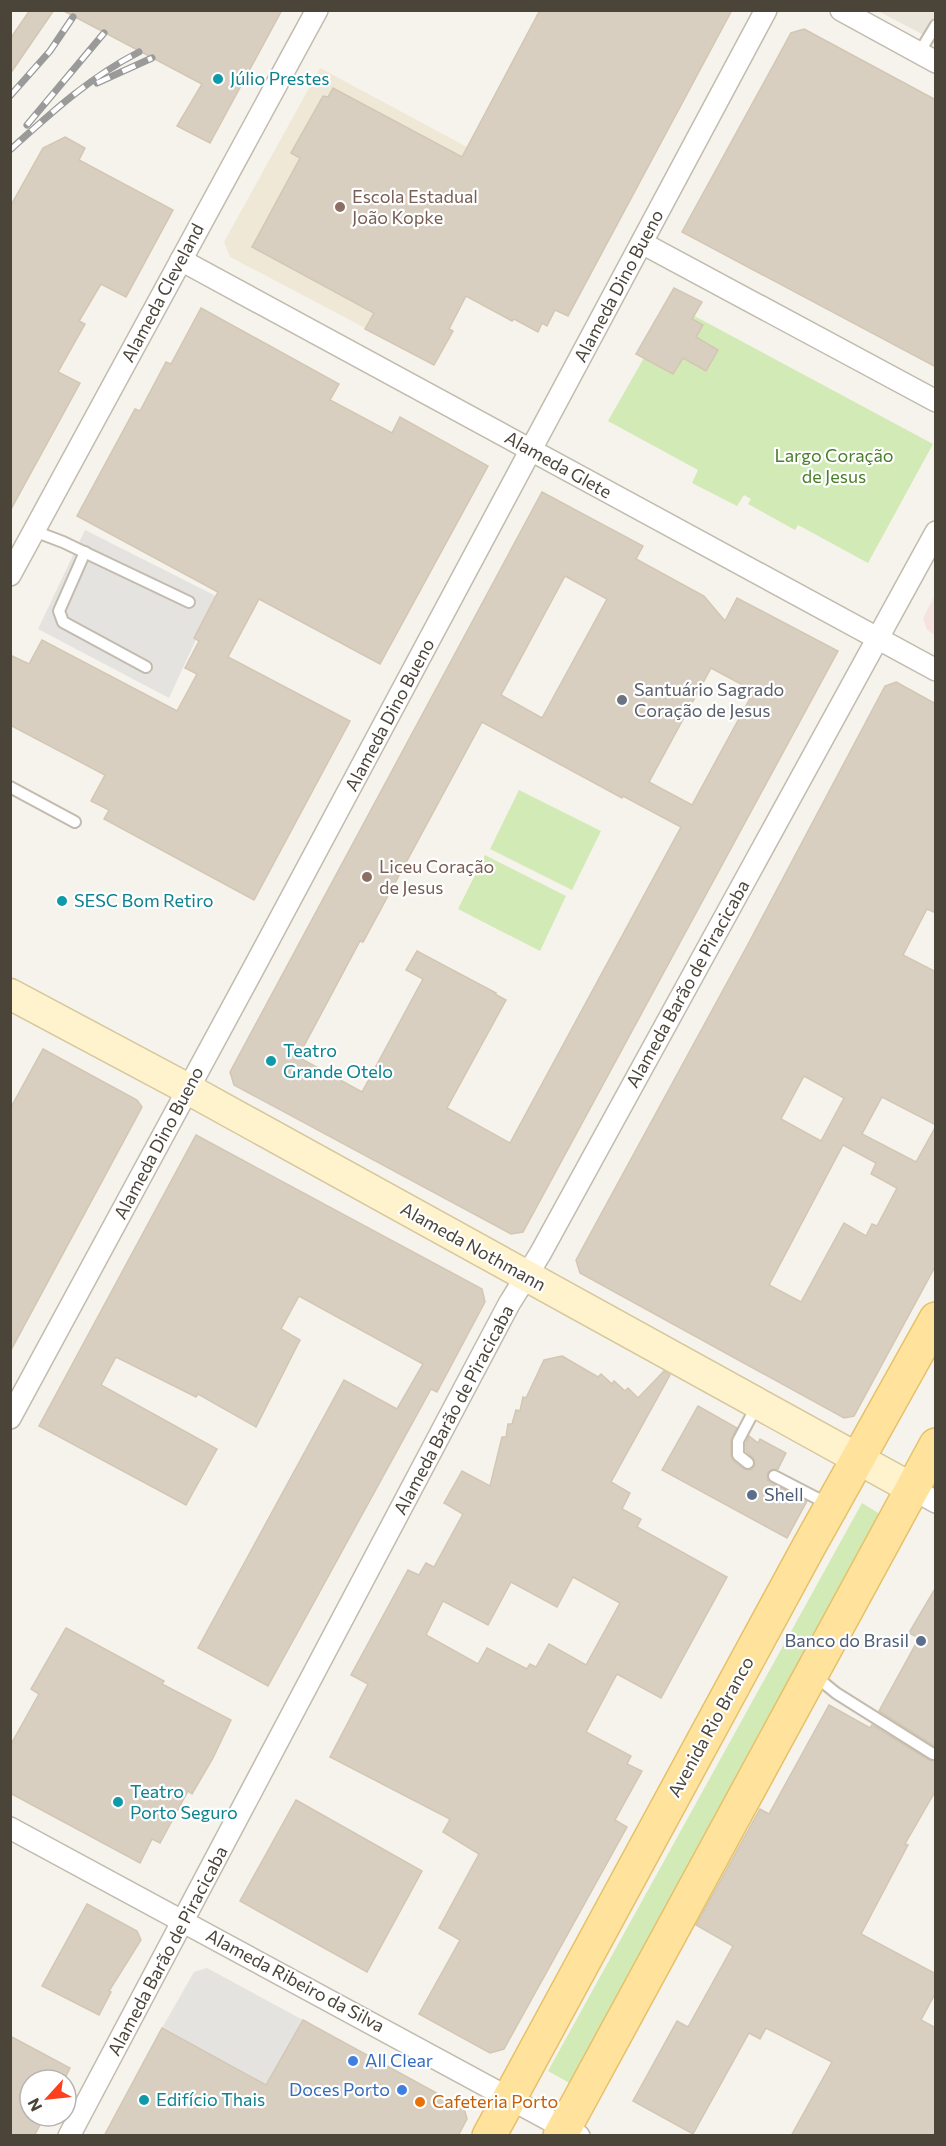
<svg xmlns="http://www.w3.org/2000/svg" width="946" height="2146" viewBox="0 0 946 2146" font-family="Commissioner,sans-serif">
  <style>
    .residential { fill: #eae5da }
    .education { fill: #efe8d6 }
    .medical { fill: #f6e3e0 }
    .green { fill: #d2eab5 }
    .parking { fill: #e5e3e0 }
    .building { fill: #d8cfc1; stroke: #d3c7b4; stroke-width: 1.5; fill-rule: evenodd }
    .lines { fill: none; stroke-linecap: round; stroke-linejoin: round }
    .lane-casing { stroke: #c2bbae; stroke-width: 14 }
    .street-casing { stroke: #c2bbae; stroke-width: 24 }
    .secondary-casing { stroke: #d6c79b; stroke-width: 33 }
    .primary-casing { stroke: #e6c16a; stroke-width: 36 }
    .lane { stroke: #fff; stroke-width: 10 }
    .street { stroke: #fff; stroke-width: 21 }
    .secondary { stroke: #fff3cd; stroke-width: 30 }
    .primary { stroke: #ffe39c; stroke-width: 33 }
    .rail-casing { stroke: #9a9a9a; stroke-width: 7 }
    .rail { stroke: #fff; stroke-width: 4.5; stroke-dasharray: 14; stroke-linecap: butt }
    .culture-dot { fill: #0f9aa8; stroke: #fff; stroke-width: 2 }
    .education-dot { fill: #8d6e63; stroke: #fff; stroke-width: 2 }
    .worship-dot { fill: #6b7280; stroke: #fff; stroke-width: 2 }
    .service-dot { fill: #5c6f8a; stroke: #fff; stroke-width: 2 }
    .shop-dot { fill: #3f7fe0; stroke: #fff; stroke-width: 2 }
    .food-dot { fill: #e8710a; stroke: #fff; stroke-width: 2 }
    .labels { text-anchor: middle; stroke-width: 4.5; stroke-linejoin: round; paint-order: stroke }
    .culture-label { font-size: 18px; fill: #0d838f; stroke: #fff; text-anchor: start }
    .education-label { font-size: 18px; fill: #785e54; stroke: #fff; text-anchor: start }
    .street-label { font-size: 18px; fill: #4b4439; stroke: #fff }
    .park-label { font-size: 18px; fill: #4a7f2a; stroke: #fff }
    .worship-label { font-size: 18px; fill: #5b616d; stroke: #fff; text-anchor: start }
    .service-label { font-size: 18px; fill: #4e5e75; stroke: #fff; text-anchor: start }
    .shop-label { font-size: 18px; fill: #366cbe; stroke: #fff; text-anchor: start }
    .food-label { font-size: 18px; fill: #c56008; stroke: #fff; text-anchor: start }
  </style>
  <rect width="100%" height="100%" fill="#f6f3ec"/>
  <polygon class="residential" points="878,11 935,11 935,41"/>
  <polygon class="education" points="320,68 467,147 369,330 230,257 224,242"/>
  <polygon class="medical" points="935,595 935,635 927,630 923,618"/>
  <g class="green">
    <polygon points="674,305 933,444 868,563 798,525 795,530 748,504 751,499 744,495 737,506 692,483 698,470 608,421"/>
    <polygon points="519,790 601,831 572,890 490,849"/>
    <polygon points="485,855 566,896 540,951 458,909"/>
    <polygon points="862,1503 880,1514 573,2085 548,2071"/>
  </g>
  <g class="parking">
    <polygon points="85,530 216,596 169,698 38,629"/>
    <polygon points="207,1968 303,2020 266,2085 162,2028 194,1972"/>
  </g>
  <g class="building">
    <polygon points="30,10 54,10 10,74 10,39"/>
    <polygon points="62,10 282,10 210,143 177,126 202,84"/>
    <polygon points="540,10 732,10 568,316 555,310 547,326 542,323 538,332 514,319 512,321 466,296 449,329 453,331 434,365 365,329 374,313 252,247 300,158 291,153 323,96 328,97 333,88 462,157"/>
    <polygon points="804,29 936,100 936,367 682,232 791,33"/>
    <polygon points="65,137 85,148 79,160 173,210 126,297 101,284 79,321 85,324 58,372 80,383 10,511 10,207 43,148"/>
    <polygon points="674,288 702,302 692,319 703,325 696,337 718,350 706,371 683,358 673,374 636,354"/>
    <polygon points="201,308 339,384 330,400 392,433 400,417 488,466 380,664 259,599 228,657 350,721 254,900 104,819 109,810 91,801 105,775 10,725 10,655 29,664 42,640 177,711 197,674 185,668 199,641 194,638 218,592 77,516 135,409 140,411 166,362 171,364"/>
    <path d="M542,492L643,546L636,559L704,596L725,621L737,598L838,651L523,1232L511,1234L234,1085L230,1072ZM565,576L607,599L542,718L501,695ZM711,668L754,691L692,805L649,782ZM482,722L622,798L623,796L681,827L510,1143L447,1108L506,1000L495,994L496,993L417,951L406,970L423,979L362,1092L298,1057L360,941L363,942Z"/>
    <path d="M896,682L936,704V913L927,909L903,955L936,972V1125L882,1097L862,1134L916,1162L936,1126V1265L854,1416L844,1418L580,1273L576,1260L746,948L885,686ZM804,1076L844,1098L821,1141L781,1119ZM843,1145L876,1163L871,1174L897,1188L877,1226L872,1224L866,1236L844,1223L801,1302L769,1285Z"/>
    <polygon points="43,1049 137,1100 142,1107 10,1352 10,1109"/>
    <polygon points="196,1135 482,1289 485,1302 437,1392 431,1389 268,1686 198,1648 344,1380 397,1409 423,1364 299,1296 281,1329 300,1340 256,1427 198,1394 196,1397 116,1357 101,1385 217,1449 186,1505 39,1426"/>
    <path d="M562,1356L598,1377L601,1374L612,1384L614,1381L625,1391L628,1388L638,1398L664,1371L670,1375L611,1482L630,1493L622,1509L641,1519L637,1527L727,1577L661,1698L617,1674L586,1732L631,1756L627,1764L642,1771L615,1820L627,1827L504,2049L490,2053L419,2014L460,1940L439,1928L479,1854L443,1832L450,1819L330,1757L368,1684L351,1675L408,1570L419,1575L426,1563L434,1567L463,1514L444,1503L462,1471L490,1486L502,1437H506L508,1424H512L516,1410L520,1411L523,1397L526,1398L544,1360ZM573,1577L620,1603L586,1665L549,1644L536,1667L530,1664L527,1669L487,1648L478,1664L426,1635L443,1601L488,1625L511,1582L557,1607Z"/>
    <polygon points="698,1406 737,1428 731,1440 731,1455 733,1461 744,1469 751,1470 755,1465 753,1458 746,1451 746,1443 749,1436 758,1443 760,1439 786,1453 778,1469 773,1469 768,1472 767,1480 807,1501 787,1538 662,1470"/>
    <polygon points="936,1587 936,1747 879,1711 919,1638 909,1633"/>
    <polygon points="66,1628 164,1681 162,1684 231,1720 213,1758 192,1794 188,1791 160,1843 152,1839 140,1863 10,1793 10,1746 39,1694 31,1689"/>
    <polygon points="829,1705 870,1728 872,1725 929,1760 936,1761 936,1790 905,1844 908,1845 861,1934 936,1974 936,1992 921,2020 936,2028 936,2136 791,2136 832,2062 766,2028 760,2039 749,2033 693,2134 633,2101 677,2021 688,2027 733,1946 696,1925 760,1809 769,1814"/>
    <polygon points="296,1800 422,1871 367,1972 240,1901"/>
    <polygon points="87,1904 137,1931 141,1940 109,1991 111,1992 99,2015 42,1986"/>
    <polygon points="303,2020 464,2108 467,2119 458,2136 104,2136 162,2028 266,2085"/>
    <polygon points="10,2036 70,2068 64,2080 30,2080 30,2116 45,2116 34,2136 10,2136"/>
  </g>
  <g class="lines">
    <g class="lane-casing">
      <g id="lane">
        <polyline points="919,53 936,25"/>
        <polyline points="34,531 63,542 189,602"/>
        <polyline points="85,552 59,611 63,622 146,667"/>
        <polyline points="10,787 75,822"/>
        <polyline points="748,1463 738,1455 738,1441 757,1405"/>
        <polyline points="774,1476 830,1505"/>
        <polyline points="814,1675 836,1693 933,1754"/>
      </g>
    </g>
    <g class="street-casing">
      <g id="street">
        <polyline points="841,10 936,62"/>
        <polyline points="642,243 936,401"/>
        <polyline points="181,260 936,670"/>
        <polyline points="10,575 317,10"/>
        <polyline points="10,1418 251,973 766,10"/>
        <polyline points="911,1488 936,1502"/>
        <polyline points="10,1828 579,2136"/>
        <polyline points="69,2136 509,1304 540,1254 936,532"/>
      </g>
    </g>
    <g class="secondary-casing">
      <polyline id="secondary" points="10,994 188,1089 911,1488"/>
    </g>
    <g class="primary-casing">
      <g id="primary">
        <polyline points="489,2136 808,1548 936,1319"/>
        <polyline points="560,2136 936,1445"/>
      </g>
    </g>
    <use href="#lane" class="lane"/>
    <use href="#street" class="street"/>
    <use href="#secondary" class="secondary"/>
    <use href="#primary" class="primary"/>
    <g class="rail-casing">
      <g id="rail">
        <polyline points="97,83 152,58"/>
        <polyline points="10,96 50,51 73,17"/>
        <polyline points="27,125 104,33"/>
        <path d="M10,150C51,113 90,77 139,52"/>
      </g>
    </g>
    <use href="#rail" class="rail"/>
  </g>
  <g class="culture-dot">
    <circle cx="218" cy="79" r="6"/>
    <circle cx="62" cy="901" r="6"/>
    <circle cx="271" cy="1061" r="6"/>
    <circle cx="118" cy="1802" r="6"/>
    <circle cx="144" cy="2100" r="6"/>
  </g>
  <g class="education-dot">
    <circle cx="340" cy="207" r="6"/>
    <circle cx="367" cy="877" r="6"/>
  </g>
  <circle class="worship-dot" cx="622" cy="700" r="6"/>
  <g class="service-dot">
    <circle cx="752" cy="1495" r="6"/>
    <circle cx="921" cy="1641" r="6"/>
  </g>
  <g class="shop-dot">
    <circle cx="353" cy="2061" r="6"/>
    <circle cx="402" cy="2090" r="6"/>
  </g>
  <circle class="food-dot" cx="420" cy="2102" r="6"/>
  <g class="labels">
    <g class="culture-label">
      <text x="230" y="85">Júlio Prestes</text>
      <text x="74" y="907">SESC Bom Retiro</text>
      <text x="283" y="1057">Teatro<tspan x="283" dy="21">Grande Otelo</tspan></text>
      <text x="130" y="1798">Teatro<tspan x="130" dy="21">Porto Seguro</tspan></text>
      <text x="156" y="2106">Edifício Thais</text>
    </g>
    <g class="education-label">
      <text x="352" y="203">Escola Estadual<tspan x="352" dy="21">João Kopke</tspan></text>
      <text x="379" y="873">Liceu Coração<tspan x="379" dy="21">de Jesus</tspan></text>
    </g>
    <g class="street-label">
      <text transform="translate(619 286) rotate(-62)" y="6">Alameda Dino Bueno</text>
      <text transform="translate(163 293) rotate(-62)" y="6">Alameda Cleveland</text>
      <text transform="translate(558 465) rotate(29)" y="6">Alameda Glete</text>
      <text transform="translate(390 715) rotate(-62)" y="6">Alameda Dino Bueno</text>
      <text transform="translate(688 984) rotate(-61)" y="6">Alameda Barão de Piracicaba</text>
      <text transform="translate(159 1143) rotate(-62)" y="6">Alameda Dino Bueno</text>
      <text transform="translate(473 1247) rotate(29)" y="6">Alameda Nothmann</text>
      <text transform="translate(454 1410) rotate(-62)" y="6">Alameda Barão de Piracicaba</text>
      <text transform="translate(711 1727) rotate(-61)" y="6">Avenida Rio Branco</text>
      <text transform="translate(168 1951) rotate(-62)" y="6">Alameda Barão de Piracicaba</text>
      <text transform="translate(295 1981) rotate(28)" y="6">Alameda Ribeiro da Silva</text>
    </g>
    <g class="park-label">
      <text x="834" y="462">Largo Coração<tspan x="834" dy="21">de Jesus</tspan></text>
    </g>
    <g class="worship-label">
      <text x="634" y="696">Santuário Sagrado<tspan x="634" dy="21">Coração de Jesus</tspan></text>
    </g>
    <g class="service-label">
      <text x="764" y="1501">Shell</text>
      <text x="909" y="1647" text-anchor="end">Banco do Brasil</text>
    </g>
    <g class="shop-label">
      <text x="365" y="2067">All Clear</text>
      <text x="390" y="2096" text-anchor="end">Doces Porto</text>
    </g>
    <g class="food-label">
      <text x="432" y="2108">Cafeteria Porto</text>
    </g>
  </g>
  <rect width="946" height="2146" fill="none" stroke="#4b4439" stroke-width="24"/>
  <g transform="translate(48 2098) rotate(243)"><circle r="28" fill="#ffffff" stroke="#b7b4b0" stroke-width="1.5"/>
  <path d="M0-4.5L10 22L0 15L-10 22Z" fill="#fc3f1d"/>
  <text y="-9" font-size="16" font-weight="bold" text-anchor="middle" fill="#4b4439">N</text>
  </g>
</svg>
